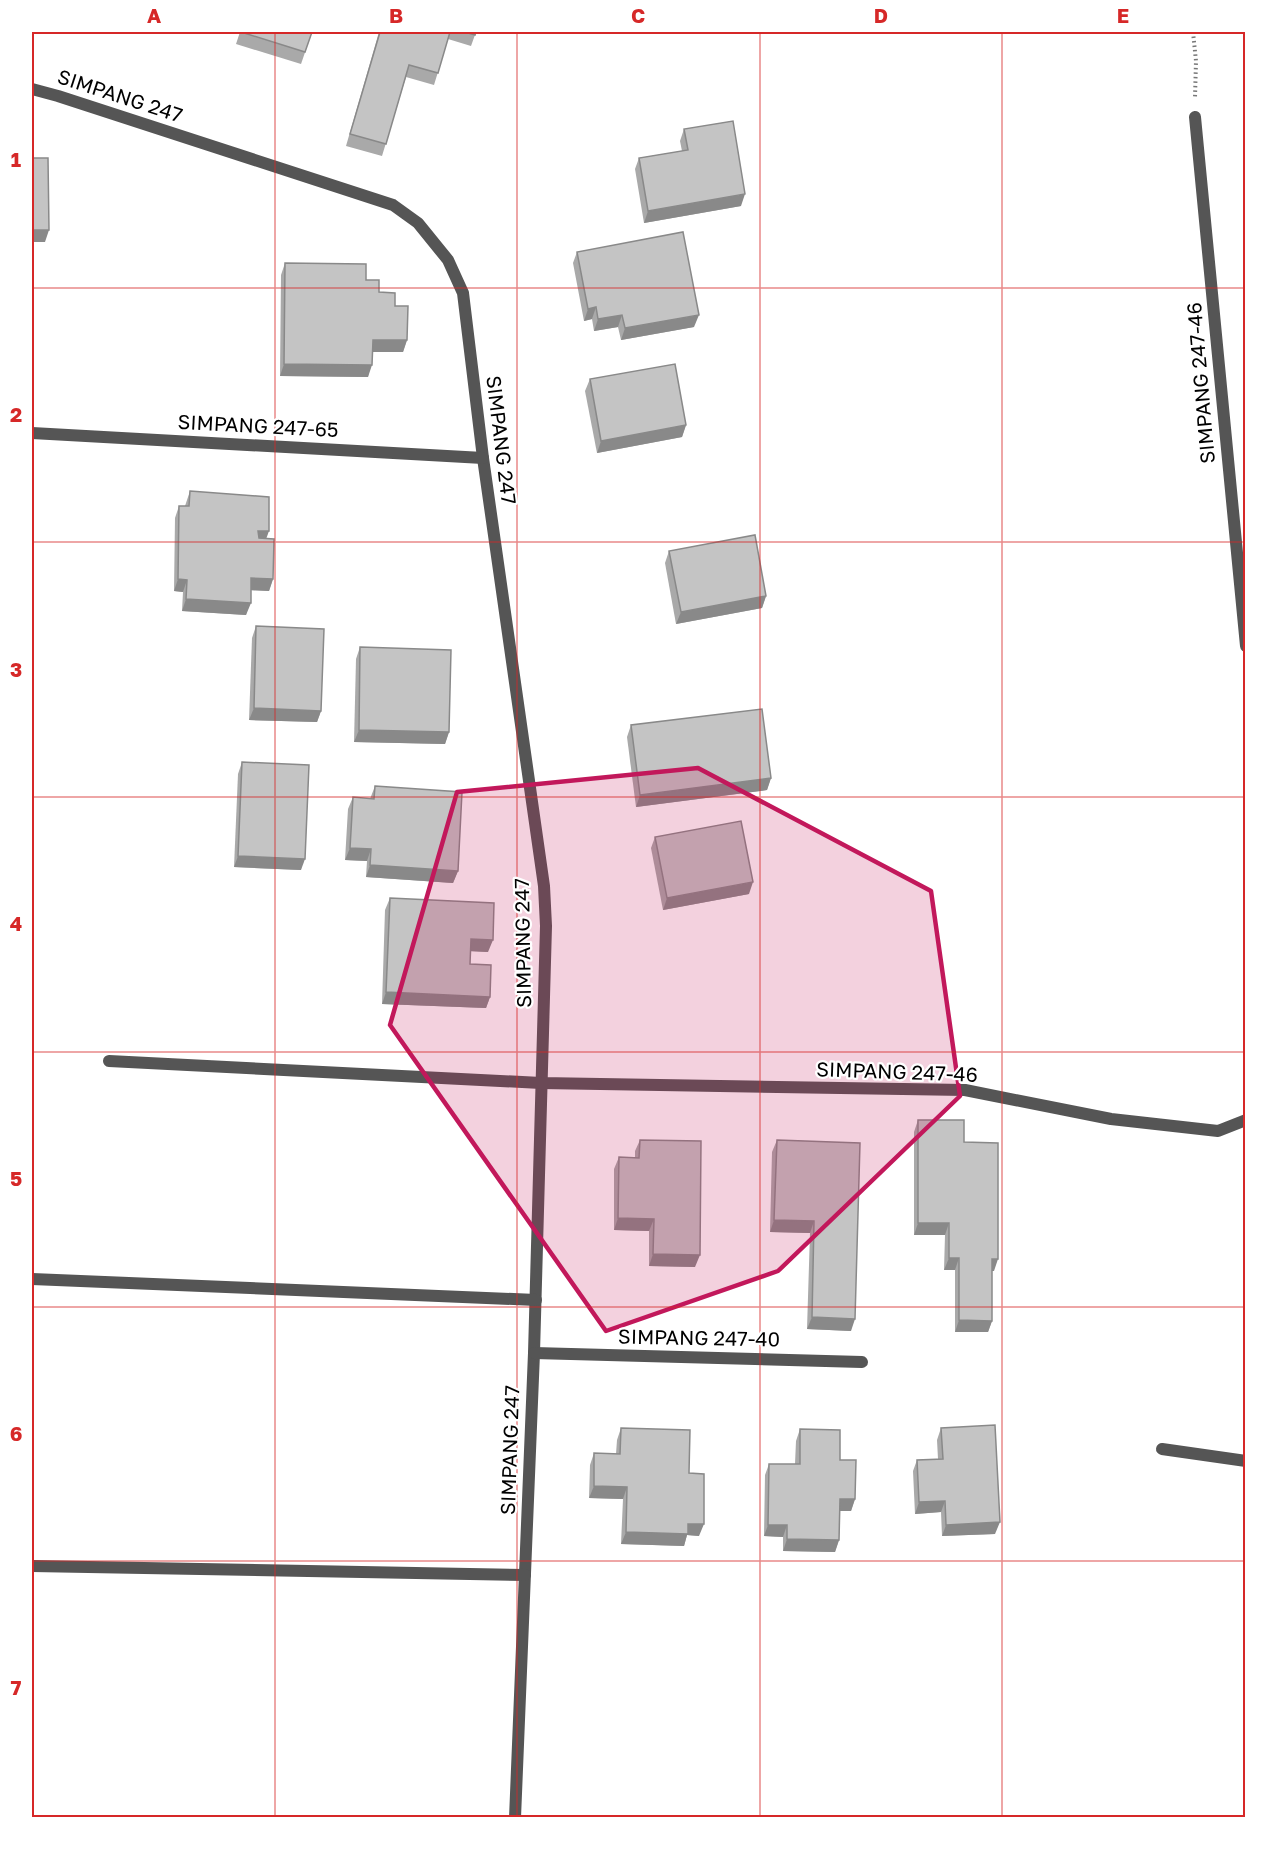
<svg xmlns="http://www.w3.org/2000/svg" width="1277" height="1849" viewBox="0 0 1277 1849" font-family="'Golos Text',sans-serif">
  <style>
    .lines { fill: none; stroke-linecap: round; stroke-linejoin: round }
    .path { stroke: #777; stroke-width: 4; stroke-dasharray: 1.5 3; stroke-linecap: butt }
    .minor { stroke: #555; stroke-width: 12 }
    .wall { fill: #a9a9a9 }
    .shaded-wall { fill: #898989 }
    .building { fill: #c4c4c4; stroke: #898989; stroke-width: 1.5 }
    .marked { fill: #c2185b; fill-opacity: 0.2; stroke: #c2185b; stroke-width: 4.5; stroke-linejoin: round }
    .grid { fill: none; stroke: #d62828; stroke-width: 1.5; stroke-opacity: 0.55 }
    .labels { text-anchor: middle; stroke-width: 4.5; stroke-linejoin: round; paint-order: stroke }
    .street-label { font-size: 20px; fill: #000; stroke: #fff }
    .neatline { fill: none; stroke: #d62828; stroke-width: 2 }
    .grid-label { font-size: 20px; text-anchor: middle; font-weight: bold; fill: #d62828 }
  </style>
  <rect width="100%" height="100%" fill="#fff"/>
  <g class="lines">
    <polyline class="path" points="1193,32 1196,61 1195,97"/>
    <g class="minor">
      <polyline points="32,89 58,96 393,205 418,223 448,260 463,293 483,458 544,886 546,926 534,1353 515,1818"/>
      <polyline points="1195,117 1246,646"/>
      <polyline points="32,433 483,458"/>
      <polyline points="109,1061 541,1083 965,1090 1111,1119 1218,1131 1246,1120"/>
      <polyline points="32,1279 536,1300"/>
      <polyline points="534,1353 862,1362"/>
      <polyline points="1162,1449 1246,1461"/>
      <polyline points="32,1566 525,1575"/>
    </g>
  </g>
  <g class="wall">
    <polygon points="240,32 312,32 301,64 236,44"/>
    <polygon points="379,32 476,32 471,46 448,39 434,85 406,77 382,156 346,146"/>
    <polygon points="684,129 741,206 644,223 635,169 639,158 682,151 680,141"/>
    <polygon points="577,252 694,327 621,340 618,327 594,331 592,319 584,321 573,263"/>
    <polygon points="285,263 366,280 395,306 407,340 403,352 372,352 368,377 280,376 281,275"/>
    <polygon points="590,379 686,425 682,437 597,453 585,391"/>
    <polygon points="190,491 266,539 273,579 269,591 251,590 246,615 182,611 183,592 174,591 175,518 179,506 185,506"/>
    <polygon points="669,551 766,596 762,608 676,624 665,563"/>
    <polygon points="256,626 321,711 317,722 249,720 252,638"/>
    <polygon points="360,647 449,732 445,744 354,742 356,659"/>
    <polygon points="631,725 771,778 767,790 636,807 627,737"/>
    <polygon points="242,762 301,870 234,867 238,774"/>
    <polygon points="375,786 458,871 453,883 366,877 367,861 345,860 348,809 353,797 370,799"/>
    <polygon points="655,837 749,894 663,910 651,848"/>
    <polygon points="390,898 488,952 470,951 470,964 490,997 486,1008 382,1004 385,910"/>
    <polygon points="918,1120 964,1142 994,1271 992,1271 992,1321 988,1332 955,1332 955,1270 944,1270 945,1235 914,1235 914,1132"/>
    <polygon points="640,1140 695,1267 649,1266 649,1231 614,1230 614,1169 619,1157 635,1158 635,1151"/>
    <polygon points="777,1140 860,1143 851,1331 807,1329 810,1233 770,1232 772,1152"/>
    <polygon points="621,1428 689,1473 699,1536 687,1535 684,1546 621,1544 623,1499 589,1498 590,1465 594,1453 616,1454 617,1440"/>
    <polygon points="941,1428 995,1534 942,1536 941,1512 915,1514 913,1471 917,1460 938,1459 937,1440"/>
    <polygon points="800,1429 840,1460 855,1499 851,1511 840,1511 839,1540 835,1552 783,1551 783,1537 764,1536 765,1475 769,1464 795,1464 796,1441"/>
  </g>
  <g class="shaded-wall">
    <polygon points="745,194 741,206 644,223 648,211"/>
    <polygon points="32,230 49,230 45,242 32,242"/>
    <polygon points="596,307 592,319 584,321 588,309"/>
    <polygon points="622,315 618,327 594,331 598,319"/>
    <polygon points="699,315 694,327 621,340 625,328"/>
    <polygon points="373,340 407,340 403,352 368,352"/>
    <polygon points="284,364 372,365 368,377 280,376"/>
    <polygon points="686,425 682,437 597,453 601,441"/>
    <polygon points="258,531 269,531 265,542 254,542"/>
    <polygon points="251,578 273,579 269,591 247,590"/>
    <polygon points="178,579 187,580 183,592 174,591"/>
    <polygon points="766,596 762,608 676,624 681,612"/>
    <polygon points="186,599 251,603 246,615 182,611"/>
    <polygon points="254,708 321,711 317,722 249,720"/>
    <polygon points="359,730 449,732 445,744 354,742"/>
    <polygon points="771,778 767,790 636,807 640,795"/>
    <polygon points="350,848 371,849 367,861 345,860"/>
    <polygon points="238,856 305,859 301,870 234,867"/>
    <polygon points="370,865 458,871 453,883 366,877"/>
    <polygon points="753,882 749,894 663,910 667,898"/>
    <polygon points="471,939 493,940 488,952 467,951"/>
    <polygon points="386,992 490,997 486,1008 382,1004"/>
    <polygon points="618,1218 654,1219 649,1231 614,1230"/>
    <polygon points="774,1220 814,1221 810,1233 770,1232"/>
    <polygon points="918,1223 949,1223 945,1235 914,1235"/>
    <polygon points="653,1254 700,1255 695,1267 649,1266"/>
    <polygon points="949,1258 959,1258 955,1270 944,1270"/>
    <polygon points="992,1259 998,1259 994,1271 988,1271"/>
    <polygon points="812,1317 855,1319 851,1331 807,1329"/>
    <polygon points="959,1320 992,1321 988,1332 955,1332"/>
    <polygon points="594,1486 627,1487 623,1499 589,1498"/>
    <polygon points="840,1499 855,1499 851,1511 836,1511"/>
    <polygon points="945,1501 941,1512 915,1514 919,1502"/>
    <polygon points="1000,1522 995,1534 942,1536 946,1525"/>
    <polygon points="688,1524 704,1524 699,1536 687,1535 684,1546 621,1544 626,1532"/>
    <polygon points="768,1525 787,1525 783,1537 764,1536"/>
    <polygon points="787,1539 839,1540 835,1552 783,1551"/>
  </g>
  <g class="building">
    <polygon points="241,32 312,32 305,52"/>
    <polygon points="380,32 450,32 438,73 409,65 386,144 350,134"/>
    <polygon points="465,32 476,32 475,35"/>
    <polygon points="733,121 745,194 648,211 639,158 688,150 684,129"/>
    <polygon points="32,151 33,151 33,158 48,158 49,230 32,230"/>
    <polygon points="683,232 699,315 625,328 622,315 598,319 596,307 588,309 577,252"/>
    <polygon points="285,263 366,264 366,280 379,280 379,292 395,293 395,306 408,306 407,340 373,340 372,365 284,364"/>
    <polygon points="675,364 686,425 601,441 590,379"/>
    <polygon points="190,491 269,497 269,531 258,531 259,538 274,539 273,579 251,578 251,603 186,599 187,580 178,579 179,506 189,506"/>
    <polygon points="755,535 766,596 681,612 669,551"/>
    <polygon points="256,626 324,629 321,711 254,708"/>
    <polygon points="360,647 451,650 449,732 359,730"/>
    <polygon points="762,709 771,778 640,795 631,725"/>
    <polygon points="242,762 309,765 305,859 238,856"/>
    <polygon points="375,786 462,792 458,871 370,865 371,849 350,848 353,797 374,799"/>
    <polygon points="741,821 753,882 667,898 655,837"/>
    <polygon points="390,898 494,903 493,940 471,939 470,964 491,965 490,997 386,992"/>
    <polygon points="918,1120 964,1120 964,1142 998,1143 998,1259 992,1259 992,1321 959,1320 959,1258 949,1258 949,1223 918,1223"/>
    <polygon points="640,1140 701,1141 700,1255 653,1254 654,1219 618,1218 619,1157 639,1158"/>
    <polygon points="777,1140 860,1143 855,1319 812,1317 814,1221 774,1220"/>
    <polygon points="995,1425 1000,1522 946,1525 945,1501 919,1502 917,1460 943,1459 941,1428"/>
    <polygon points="621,1428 690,1430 689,1473 704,1474 704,1524 688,1524 688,1534 626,1532 627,1487 594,1486 594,1453 620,1454"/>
    <polygon points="800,1429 840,1430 840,1460 856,1460 855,1499 840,1499 839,1540 787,1539 787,1525 768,1525 769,1464 800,1464"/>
  </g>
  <path class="marked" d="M698,768L931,891L960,1096L778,1271L606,1331L390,1025L457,792Z"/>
  <path class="grid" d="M275,32V1818M517,32V1818M760,32V1818M1002,32V1818M32,288H1246M32,542H1246M32,797H1246M32,1052H1246M32,1307H1246M32,1561H1246"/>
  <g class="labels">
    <g class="street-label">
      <text transform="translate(120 96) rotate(18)" y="7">SIMPANG 247</text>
      <text transform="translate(1201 383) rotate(-95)" y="7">SIMPANG 247-46</text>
      <text transform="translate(258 426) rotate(3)" y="7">SIMPANG 247-65</text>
      <text transform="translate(501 440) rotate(83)" y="7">SIMPANG 247</text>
      <text transform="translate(523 943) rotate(-91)" y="7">SIMPANG 247</text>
      <text transform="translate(897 1072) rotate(2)" y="7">SIMPANG 247-46</text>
      <text transform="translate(699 1338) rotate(1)" y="7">SIMPANG 247-40</text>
      <text transform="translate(510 1450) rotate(-88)" y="7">SIMPANG 247</text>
    </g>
  </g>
  <rect width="1277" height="1849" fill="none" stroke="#ffffff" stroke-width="66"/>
  <rect x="33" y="33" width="1211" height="1783" class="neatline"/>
  <g class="grid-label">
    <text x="154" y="23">A</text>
    <text x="396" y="23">B</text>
    <text x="638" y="23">C</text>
    <text x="881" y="23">D</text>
    <text x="1123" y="23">E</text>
    <text x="16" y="167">1</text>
    <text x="16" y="422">2</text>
    <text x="16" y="677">3</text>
    <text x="16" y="931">4</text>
    <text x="16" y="1186">5</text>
    <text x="16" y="1441">6</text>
    <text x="16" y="1695">7</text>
  </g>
</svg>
